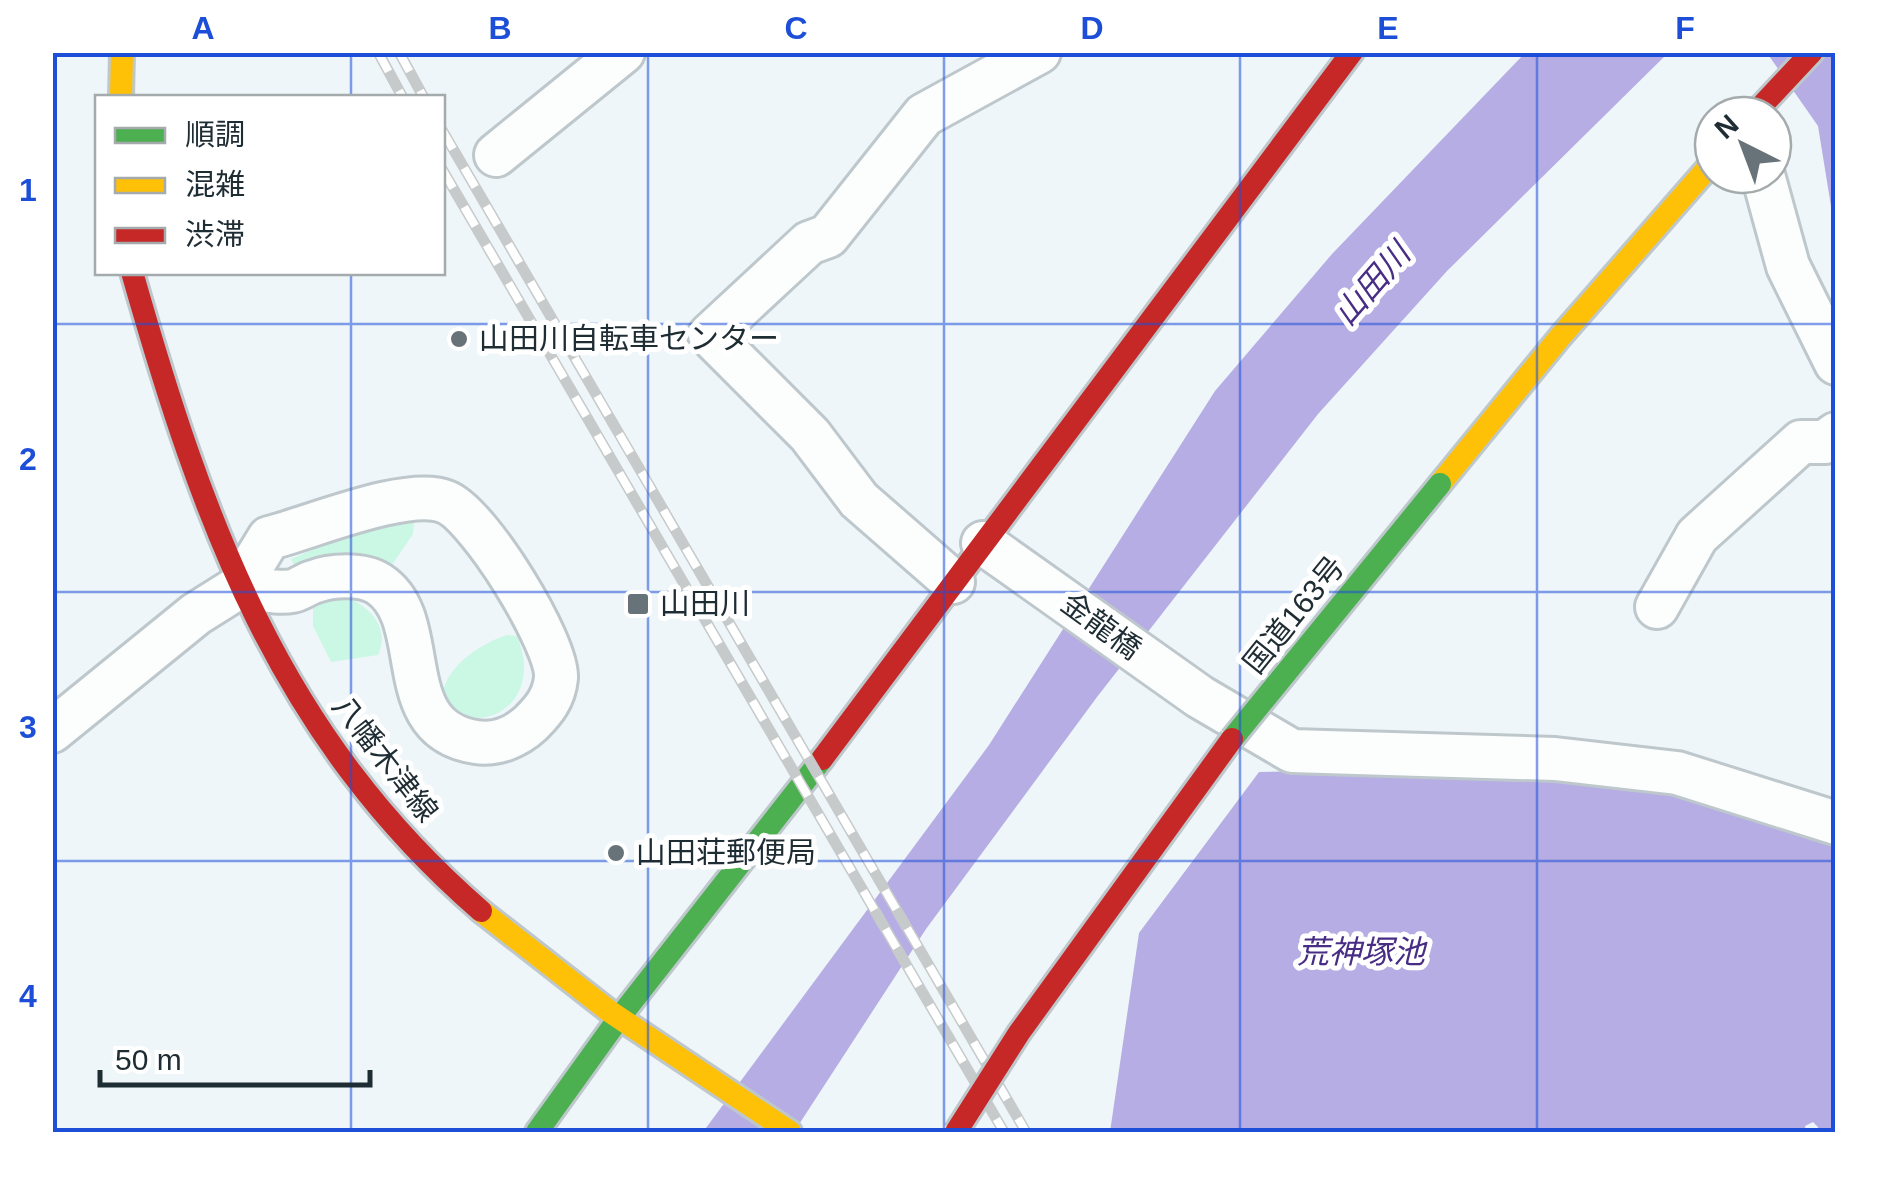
<svg xmlns="http://www.w3.org/2000/svg" width="1888" height="1185" viewBox="0 0 1888 1185" font-family="Helvetica,'Noto Sans JP',sans-serif">
  <style>
    .green { fill: #cbf7e5 }
    .water { fill: #b5ade3 }
    .lines { fill: none; stroke-linecap: round; stroke-linejoin: round }
    .street-casing { stroke: #bec8cc; stroke-width: 48 }
    .fast-casing { stroke: #bec8cc; stroke-width: 28 }
    .slow-casing { stroke: #bec8cc; stroke-width: 28 }
    .jam-casing { stroke: #bec8cc; stroke-width: 28 }
    .street { stroke: #fcfefe; stroke-width: 42 }
    .fast { stroke: #4caf50; stroke-width: 22 }
    .slow { stroke: #ffc107; stroke-width: 22 }
    .jam { stroke: #c62828; stroke-width: 22 }
    .rail-casing { stroke: #c7caca; stroke-width: 11 }
    .rail { stroke: #fff; stroke-width: 8; stroke-dasharray: 22; stroke-linecap: butt }
    .fast-bridge-casing { stroke: #bec8cc; stroke-width: 28; stroke-linecap: butt }
    .jam-bridge-casing { stroke: #bec8cc; stroke-width: 28; stroke-linecap: butt }
    .fast-bridge { stroke: #4caf50; stroke-width: 22 }
    .jam-bridge { stroke: #c62828; stroke-width: 22 }
    .grid { fill: none; stroke: #1d4ed8; stroke-width: 2.5; stroke-opacity: 0.55 }
    .poi-dot { fill: #677378; stroke: #fff; stroke-width: 4 }
    .labels { text-anchor: middle; stroke-width: 10; stroke-linejoin: round; paint-order: stroke }
    .poi-label { font-size: 30px; fill: #1e2c33; stroke: #fff; text-anchor: start }
    .street-label { font-size: 30px; fill: #1e2c33; stroke: #fff }
    .water-label { font-size: 32px; font-style: italic; fill: #482d85; stroke: #fff }
    .neatline { fill: none; stroke: #1d4ed8; stroke-width: 4 }
    .grid-label { font-size: 32px; text-anchor: middle; font-weight: bold; fill: #1d4ed8 }
  </style>
  <rect width="100%" height="100%" fill="#eef6f9"/>
  <g class="green">
    <polygon points="414,519 413,534 389,569 296,569 291,559 358,530"/>
    <path d="M349,598C372,609 390,629 378,655L331,662L313,626V608L333,599Z"/>
    <path d="M507,635L517,636C549,712 462,745 443,691C450,663 481,644 507,635Z"/>
  </g>
  <g class="water">
    <polygon points="1525,53 1668,53 1447,271 1318,414 1097,697 926,929 794,1132 703,1132 989,745 1215,391 1332,254"/>
    <polygon points="1767,53 1834,53 1835,231 1818,126"/>
    <polygon points="1427,769 1586,781 1692,797 1835,843 1835,1132 1818,1132 1818,1127 1813,1122 1805,1126 1806,1132 1110,1132 1139,933 1259,772"/>
  </g>
  <g class="lines">
    <g class="street-casing">
      <g id="street">
        <polyline points="496,155 623,52"/>
        <polyline points="1763,175 1788,266 1836,363"/>
        <polyline points="983,543 1200,697 1292,751 1555,759 1677,773 1836,823"/>
        <polyline points="953,582 859,500 810,435 710,335 809,243 828,236 924,115 1039,52"/>
        <polyline points="1657,607 1697,536 1801,442 1825,442 1836,434"/>
        <path d="M52,731L196,614L239,587L269,538C310,528 408,486 446,502C479,515 558,643 556,678C554,698 544,710 531,723C516,737 496,745 476,742C388,729 434,620 379,584C362,573 331,575 313,582C306,584 299,590 292,591C277,594 255,588 239,587"/>
      </g>
    </g>
    <g class="fast-casing">
      <polyline id="fast" points="537,1132 619,1018 822,759"/>
    </g>
    <g class="slow-casing">
      <g id="slow">
        <polyline points="121,98 122,52"/>
        <polyline points="1440,484 1560,337 1713,162"/>
        <polyline points="481,911 609,1011 790,1132"/>
      </g>
    </g>
    <g class="jam-casing">
      <g id="jam">
        <polyline points="1753,115 1812,52"/>
        <path d="M132,272C203,522 279,736 481,911"/>
        <polyline points="822,759 1352,52"/>
      </g>
    </g>
    <use href="#street" class="street"/>
    <use href="#fast" class="fast"/>
    <use href="#slow" class="slow"/>
    <use href="#jam" class="jam"/>
    <g class="rail-casing">
      <g id="rail">
        <polyline points="378,52 403,98"/>
        <polyline points="399,52 424,98"/>
        <polyline points="442,130 1026,1132"/>
        <polyline points="442,169 1004,1132"/>
      </g>
    </g>
    <use href="#rail" class="rail"/>
    <g class="fast-bridge-casing">
      <polyline id="fast-bridge" points="1232,739 1440,484"/>
    </g>
    <g class="jam-bridge-casing">
      <polyline id="jam-bridge" points="956,1132 1019,1033 1232,739"/>
    </g>
    <use href="#fast-bridge" class="fast-bridge"/>
    <use href="#jam-bridge" class="jam-bridge"/>
  </g>
  <path class="grid" d="M351,52V98M648,52V1132M944,52V1132M1240,52V1132M1537,52V1132M351,272V1132M52,324H1836M52,592H1836M52,861H1836"/>
  <g class="poi-dot">
    <circle cx="459" cy="339" r="10"/>
    <rect x="626" y="592" width="24" height="24" rx="5"/>
    <circle cx="616" cy="853" r="10"/>
  </g>
  <g class="labels">
    <g class="poi-label">
      <text x="479" y="349">山田川自転車センター</text>
      <text x="660" y="614">山田川</text>
      <text x="636" y="863">山田荘郵便局</text>
    </g>
    <g class="street-label">
      <text transform="translate(1294 615) rotate(-51)" y="10">国道163号</text>
      <text transform="translate(1101 626) rotate(36)" y="10">金龍橋</text>
      <text transform="translate(385 759) rotate(52)" y="10">八幡木津線</text>
    </g>
    <g class="water-label">
      <text transform="translate(1372 284) rotate(-49)" y="11">山田川</text>
      <text x="1361" y="963">荒神塚池</text>
    </g>
  </g>
  <rect width="1888" height="1185" fill="none" stroke="#ffffff" stroke-width="110"/>
  <rect x="95" y="95" width="350" height="180" fill="#ffffff" stroke="#a5abad" stroke-width="2.5"/>
  <rect x="115" y="128" width="50" height="15" fill="#4caf50" stroke="#a5abad" stroke-width="2.5"/>
  <text x="185" y="145" font-size="30" fill="#1e2c33">順調</text>
  <rect x="115" y="178" width="50" height="15" fill="#ffc107" stroke="#a5abad" stroke-width="2.5"/>
  <text x="185" y="195" font-size="30" fill="#1e2c33">混雑</text>
  <rect x="115" y="228" width="50" height="15" fill="#c62828" stroke="#a5abad" stroke-width="2.5"/>
  <text x="185" y="245" font-size="30" fill="#1e2c33">渋滞</text>
  <g transform="translate(1743 145) rotate(318)"><circle r="48" fill="#ffffff" stroke="#a5abad" stroke-width="2.5"/>
  <path d="M0-8L18 38L0 25L-18 38Z" fill="#677378"/>
  <text y="-15" font-size="28" font-weight="bold" text-anchor="middle" fill="#1e2c33">N</text>
  </g>
  <path d="M100 1070v15h270v-15" fill="none" stroke="#1e2c33" stroke-width="5"/>
  <text x="115" y="1070" font-size="30" fill="#1e2c33" stroke="#ffffff" stroke-width="8" paint-order="stroke">50 m</text>
  <rect x="55" y="55" width="1778" height="1075" class="neatline"/>
  <g class="grid-label">
    <text x="203" y="39">A</text>
    <text x="500" y="39">B</text>
    <text x="796" y="39">C</text>
    <text x="1092" y="39">D</text>
    <text x="1388" y="39">E</text>
    <text x="1685" y="39">F</text>
    <text x="28" y="201">1</text>
    <text x="28" y="470">2</text>
    <text x="28" y="738">3</text>
    <text x="28" y="1007">4</text>
  </g>
</svg>
